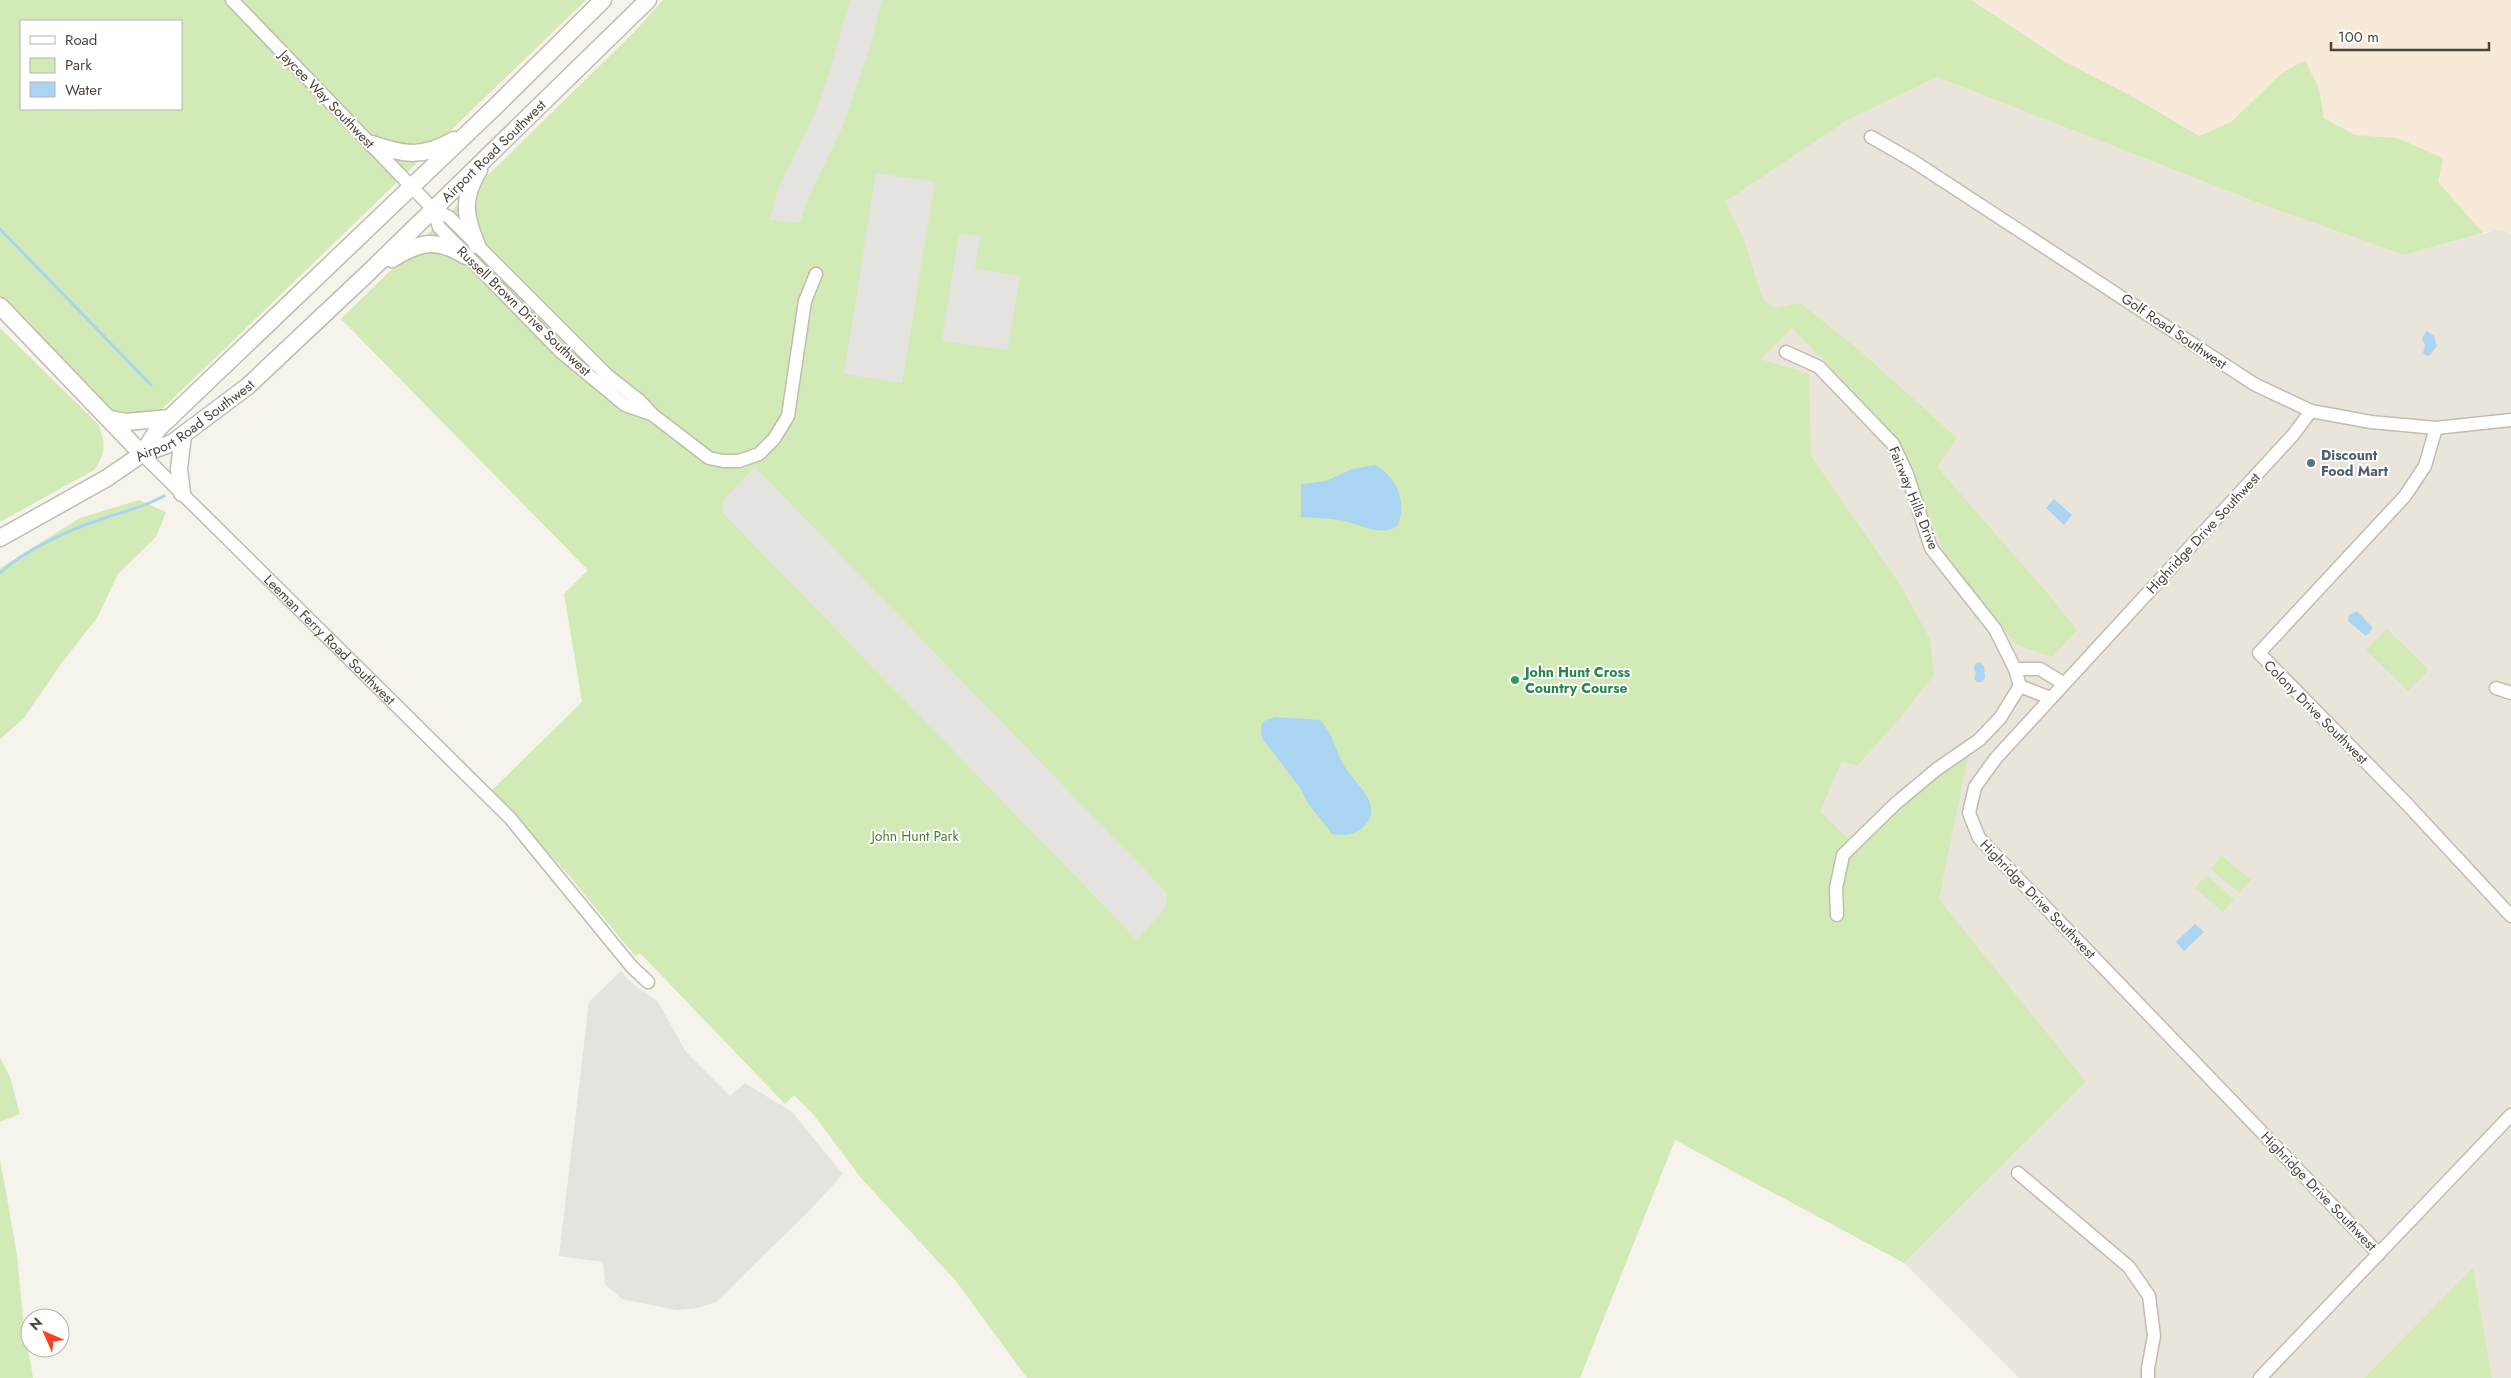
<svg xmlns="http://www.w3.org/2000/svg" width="2511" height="1378" viewBox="0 0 2511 1378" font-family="Jost,sans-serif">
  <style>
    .residential { fill: #eae5da }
    .commercial { fill: #f7ead8 }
    .industrial { fill: #e6e2dd }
    .green { fill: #d2eab5; fill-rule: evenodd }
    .parking { fill: #e5e3e0 }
    .water { fill: #a9d4f2 }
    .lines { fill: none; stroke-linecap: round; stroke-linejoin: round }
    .stream { stroke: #a9d4f2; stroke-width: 3 }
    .minor-casing { stroke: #c2bbae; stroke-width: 15 }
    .tertiary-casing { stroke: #c2bbae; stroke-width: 19 }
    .minor { stroke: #fff; stroke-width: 12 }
    .tertiary { stroke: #fff; stroke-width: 16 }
    .service-dot { fill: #5c6f8a; stroke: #fff; stroke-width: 2 }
    .leisure-dot { fill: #2e9e5b; stroke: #fff; stroke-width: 2 }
    .labels { text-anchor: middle; stroke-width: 4; stroke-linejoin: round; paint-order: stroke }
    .street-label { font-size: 14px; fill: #4b4439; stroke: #fff }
    .service-label { font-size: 14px; font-weight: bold; fill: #4e5e75; stroke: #fff; text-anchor: start }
    .leisure-label { font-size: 14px; font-weight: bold; fill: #27864d; stroke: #fff; text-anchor: start }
    .park-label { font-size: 14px; fill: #4a7f2a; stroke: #fff }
  </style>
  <rect width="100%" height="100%" fill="#f6f3ec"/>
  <polygon class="residential" points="1937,77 2269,207 2404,255 2500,229 2511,234 2511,1378 2492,1378 2473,1269 2364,1378 2019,1378 1904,1263 2086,1082 1819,810 1901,627 1689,226 1846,121"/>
  <polygon class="commercial" points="1971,0 2511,0 2511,234 2500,229 2483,233 2397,138 2355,135 2324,117 2319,89 2281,74 2231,122 2199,136 2135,98 2062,60"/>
  <polygon class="industrial" points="621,971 628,980 658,1002 686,1052 730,1096 745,1083 792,1112 843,1174 810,1210 716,1302 697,1308 677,1310 622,1299 605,1284 603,1262 559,1256 589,1002"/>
  <g class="green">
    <path d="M0,0H586L160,411C144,417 125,418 110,410L0,301ZM21,21H181V109H21Z"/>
    <polygon points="663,0 1971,0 2062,60 2135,98 2199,136 2231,122 2281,74 2305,60 2319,89 2324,118 2355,135 2397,138 2443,158 2438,182 2483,233 2404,255 2269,207 1937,77 1846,121 1725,202 1743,237 1763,299 1776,308 1800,303 1860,351 1957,438 1937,467 2048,594 2077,630 2052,657 2015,644 1985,607 1947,558 1912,475 1890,438 1849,386 1792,328 1760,359 1809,374 1811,456 1901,586 1930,639 1934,675 1900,718 1857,766 1842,761 1820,811 1854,845 1953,765 1968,756 1939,899 2086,1082 1904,1263 1675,1140 1580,1378 1027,1378 956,1281 861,1178 813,1114 794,1095 785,1104 640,953 635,956 571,878 492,790 582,702 564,594 588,570 341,319 634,32"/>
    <path d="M0,328L98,424C106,442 106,454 94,470L0,522Z"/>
    <polygon points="139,500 166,512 156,537 118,574 97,618 60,665 24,718 0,739 0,568 80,518"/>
    <polygon points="2387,629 2429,670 2408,691 2366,650"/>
    <polygon points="2222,856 2251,880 2239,893 2211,869"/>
    <polygon points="2206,875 2234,899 2223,912 2195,888"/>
    <polygon points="0,1058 10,1077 20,1114 0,1122"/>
    <polygon points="0,1159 17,1255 24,1327 33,1378 0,1378"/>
    <polygon points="2473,1268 2492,1378 2364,1378"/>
  </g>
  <g class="parking">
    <polygon points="850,0 882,0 871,45 842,128 807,201 800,223 770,220 778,189 812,120 828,77"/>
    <polygon points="876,173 935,182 902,383 844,374"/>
    <polygon points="959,234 980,236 975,269 1020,276 1007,350 942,341"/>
    <polygon points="755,467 1167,893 1166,907 1137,940 722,512 724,499"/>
  </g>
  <g class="water">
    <polygon points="2427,331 2434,336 2437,346 2430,355 2427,356 2423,353 2425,346 2422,338"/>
    <path d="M1375,465C1397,477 1408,503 1397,526C1380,538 1358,523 1340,520C1327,518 1314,518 1301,517V484L1326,481L1352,469Z"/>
    <polygon points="2054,499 2072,515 2064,525 2046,508"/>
    <polygon points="2357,611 2373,628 2366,636 2348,621 2349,615"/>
    <polygon points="1980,662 1984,666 1985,678 1982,682 1977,682 1974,679 1976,673 1974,669 1975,664"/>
    <path d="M1275,717L1320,720C1332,732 1335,749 1343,764C1352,781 1386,805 1364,826C1355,835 1345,836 1332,834L1307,802L1301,789L1262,738L1261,726L1264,721Z"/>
    <polygon points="2195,924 2204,932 2184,951 2176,942"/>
  </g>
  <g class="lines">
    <g class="stream">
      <polyline points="0,229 151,385"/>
      <path d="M0,573C24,551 68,530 99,520C124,511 140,509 164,496"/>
    </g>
    <g class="minor-casing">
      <g id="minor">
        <polyline points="232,0 433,209 449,217 608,376 640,401 653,415 709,458 723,461 739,461 759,454 774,439 788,416 805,301 816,274"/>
        <polyline points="1871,137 1913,161 2254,384 2311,411 2371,422 2436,428 2511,420"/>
        <polyline points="433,209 439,227 561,352 625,405 651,414"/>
        <polyline points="1786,352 1819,367 1893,444 1907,474 1931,548 1995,629 2015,669 2020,686 2000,718 1979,740 1937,769 1895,804 1843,855 1836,888 1837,915"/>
        <polyline points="2311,411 2293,435 1996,758 1975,787 1969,813 1979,838 2379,1254"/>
        <polyline points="2436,428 2425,466 2405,496 2259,653 2406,803 2511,916"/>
        <path id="s1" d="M142,454L510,818L632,967L648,982"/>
        <polyline points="2015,669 2040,669 2063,683"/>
        <polyline points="2020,686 2050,698"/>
        <polyline points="2496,688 2511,693"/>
        <polyline points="2018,1173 2129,1267 2149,1296 2154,1336 2148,1368 2148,1378"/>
        <polyline points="2260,1378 2511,1115"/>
      </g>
    </g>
    <g class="tertiary-casing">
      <g id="tertiary">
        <path d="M372,144C404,155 423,158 454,140"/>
        <path d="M477,245C464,215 462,198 479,170"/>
        <path d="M392,259C421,241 436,238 466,256"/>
        <polyline points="0,306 142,454"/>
        <polyline points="109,419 126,422 170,418"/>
        <polyline points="142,454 158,429 496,106 603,0"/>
        <polyline points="182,493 179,469 183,435"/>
        <path id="s2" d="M0,538L107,478L142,454L172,443L248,386L368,273L648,0"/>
      </g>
    </g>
    <use href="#minor" class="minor"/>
    <use href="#tertiary" class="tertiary"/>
  </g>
  <circle class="service-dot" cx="2311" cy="463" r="5"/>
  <circle class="leisure-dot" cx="1515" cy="680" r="5"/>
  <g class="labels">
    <g class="street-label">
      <text transform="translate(327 99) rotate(46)" y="5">Jaycee Way Southwest</text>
      <text dy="5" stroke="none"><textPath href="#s2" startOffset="632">Airport Road Southwest</textPath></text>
      <text transform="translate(524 311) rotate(44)" y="5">Russell Brown Drive Southwest</text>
      <text transform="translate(2174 331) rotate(34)" y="5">Golf Road Southwest</text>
      <text dy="5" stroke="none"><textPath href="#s2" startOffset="228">Airport Road Southwest</textPath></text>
      <text transform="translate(1914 498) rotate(68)" y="5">Fairway Hills Drive</text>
      <text transform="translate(2203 533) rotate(-47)" y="5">Highridge Drive Southwest</text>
      <text dy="5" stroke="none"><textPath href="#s1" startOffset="264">Leeman Ferry Road Southwest</textPath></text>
      <text transform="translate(2316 712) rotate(45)" y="5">Colony Drive Southwest</text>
      <text transform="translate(2038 899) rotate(46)" y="5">Highridge Drive Southwest</text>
      <text transform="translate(2319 1191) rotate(46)" y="5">Highridge Drive Southwest</text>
    </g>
    <g class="service-label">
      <text x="2321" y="460">Discount<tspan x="2321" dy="16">Food Mart</tspan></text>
    </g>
    <g class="leisure-label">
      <text x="1525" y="677">John Hunt Cross<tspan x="1525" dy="16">Country Course</tspan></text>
    </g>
    <g class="park-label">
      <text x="915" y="841">John Hunt Park</text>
    </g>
  </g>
  <rect x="20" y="20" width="162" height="90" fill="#ffffff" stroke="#b7b4b0"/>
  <rect x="30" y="36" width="25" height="8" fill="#ffffff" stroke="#b7b4b0"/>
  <text x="65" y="45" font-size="15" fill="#4b4439">Road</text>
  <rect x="30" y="58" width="25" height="15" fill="#d2eab5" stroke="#b7b4b0"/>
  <text x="65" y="70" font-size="15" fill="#4b4439">Park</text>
  <rect x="30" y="82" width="25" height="15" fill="#a9d4f2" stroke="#b7b4b0"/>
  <text x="65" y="95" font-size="15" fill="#4b4439">Water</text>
  <g transform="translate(45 1333) rotate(315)"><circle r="24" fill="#ffffff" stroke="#b7b4b0"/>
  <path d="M0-4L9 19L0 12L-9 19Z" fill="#fc3f1d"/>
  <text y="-8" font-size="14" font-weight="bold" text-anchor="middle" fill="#4b4439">N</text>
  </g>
  <path d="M2331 42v8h158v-8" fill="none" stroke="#4b4439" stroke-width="2.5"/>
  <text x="2338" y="42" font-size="15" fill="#4b4439" stroke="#ffffff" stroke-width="4" paint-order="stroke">100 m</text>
</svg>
